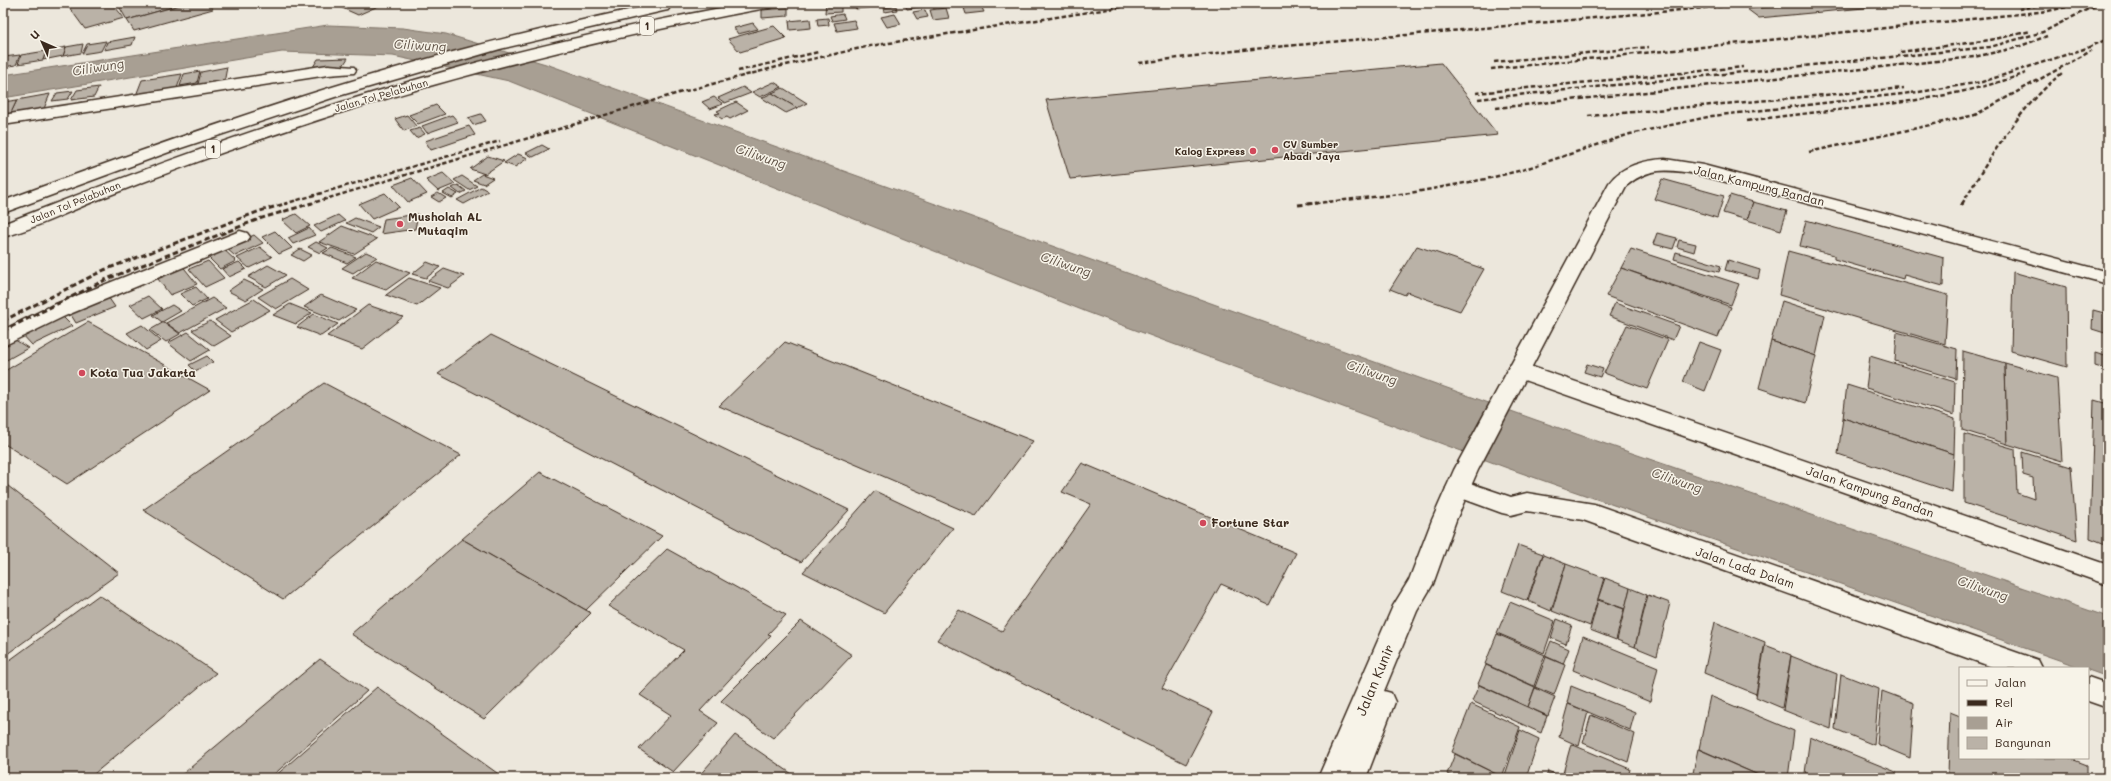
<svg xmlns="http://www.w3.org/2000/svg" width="2111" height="781" viewBox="0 0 2111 781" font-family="Mali,sans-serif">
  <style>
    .water { fill: #a89f93; stroke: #7c7064 }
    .building { fill: #bab2a7; stroke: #3b2a1e }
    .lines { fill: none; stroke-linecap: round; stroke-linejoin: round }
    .street-casing { stroke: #3b2a1e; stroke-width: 3 }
    .secondary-casing { stroke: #3b2a1e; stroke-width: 3 }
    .highway-casing { stroke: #3b2a1e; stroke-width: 3 }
    .street { fill: #f7f3e8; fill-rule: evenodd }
    .secondary { fill: #f7f3e8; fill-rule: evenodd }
    .highway { fill: #f7f3e8; fill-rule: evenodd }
    .rail-far1 { stroke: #3b2a1e; stroke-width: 2.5; stroke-dasharray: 4.5 2.5; stroke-linecap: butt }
    .rail { stroke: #3b2a1e; stroke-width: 3; stroke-dasharray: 5.5 3; stroke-linecap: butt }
    .poi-dot { fill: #d1495b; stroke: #f7f3e8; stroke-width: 1.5 }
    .labels { text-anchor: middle; stroke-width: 3; stroke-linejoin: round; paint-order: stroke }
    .far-street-label { font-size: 10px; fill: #3b2a1e; stroke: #f7f3e8 }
    .far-poi-label { font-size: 10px; font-weight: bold; fill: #3b2a1e; stroke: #f7f3e8; text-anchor: start }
    .shield { fill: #f7f3e8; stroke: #73665b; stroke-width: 1 }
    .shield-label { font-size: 11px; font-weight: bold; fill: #3b2a1e }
    .street-label { font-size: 12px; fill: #3b2a1e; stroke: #f7f3e8 }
    .poi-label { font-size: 12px; font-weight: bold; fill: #3b2a1e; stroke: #f7f3e8; text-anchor: start }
    .water-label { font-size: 13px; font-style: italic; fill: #615347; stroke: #f7f3e8 }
    .near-street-label { font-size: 14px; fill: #3b2a1e; stroke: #f7f3e8 }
  </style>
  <rect width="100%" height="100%" fill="#ece7dc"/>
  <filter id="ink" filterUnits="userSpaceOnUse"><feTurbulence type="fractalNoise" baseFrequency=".025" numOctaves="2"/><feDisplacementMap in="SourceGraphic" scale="8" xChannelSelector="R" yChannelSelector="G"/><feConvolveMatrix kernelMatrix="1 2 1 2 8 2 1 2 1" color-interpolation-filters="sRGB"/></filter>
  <g filter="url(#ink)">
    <polygon class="water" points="328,25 403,28 446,34 549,65 1536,420 2108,617 2108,677 2088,670 2088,668 2082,668 1510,469 1087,312 509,81 393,56 282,52 3,98 3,75"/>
    <g class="building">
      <polygon points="66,3 112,3 124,18 85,29"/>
      <polygon points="117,3 187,3 127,20"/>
      <polygon points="187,3 208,3 213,9 134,31 127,20"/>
      <polygon points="331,3 385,3 358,15"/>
      <polygon points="826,3 841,3 841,12 825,13"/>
      <polygon points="854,3 873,3 875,7 856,9"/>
      <polygon points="904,3 925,3 926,6 907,9"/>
      <polygon points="932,3 952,3 953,6 933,8"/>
      <polygon points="1811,3 1916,3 1759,18 1747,9"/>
      <polygon points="896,6 897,10 885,12 884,8"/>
      <polygon points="981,6 984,12 966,14 964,8"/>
      <polygon points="788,8 788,16 762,18 762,10"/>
      <polygon points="946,8 949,18 933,20 930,10"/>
      <polygon points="925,10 928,17 917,19 913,12"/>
      <polygon points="843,14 845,19 832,21 830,16"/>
      <polygon points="895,14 901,24 887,27 881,17"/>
      <polygon points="828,18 829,25 818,26 817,19"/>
      <polygon points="810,19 811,28 790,30 789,21"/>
      <polygon points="854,20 857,28 837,31 834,23"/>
      <polygon points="753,23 758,29 738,34 734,28"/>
      <polygon points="774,26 786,38 740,52 728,39"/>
      <polygon points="135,37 132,45 104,50 107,42"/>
      <polygon points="106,41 101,51 82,54 87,44"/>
      <polygon points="83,44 81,53 63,56 66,47"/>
      <polygon points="66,47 63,56 43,60 46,51"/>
      <polygon points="46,51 43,60 18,64 21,55"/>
      <polygon points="20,55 16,65 3,67 4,57"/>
      <polygon points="348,58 341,69 311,70 318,59"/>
      <polygon points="1441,63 1498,135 1070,179 1046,100"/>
      <polygon points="227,67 224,83 197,88 201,72"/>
      <polygon points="200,71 197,83 180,86 184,74"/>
      <polygon points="182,74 176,91 135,98 142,80"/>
      <polygon points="774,82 782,87 760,97 752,92"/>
      <polygon points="99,87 94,97 71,100 77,90"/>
      <polygon points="743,87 751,93 725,103 718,98"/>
      <polygon points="783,88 807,103 797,108 772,93"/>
      <polygon points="73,91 68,99 52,101 57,93"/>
      <polygon points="772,93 797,108 786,113 762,98"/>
      <polygon points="50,94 43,111 9,117 17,100"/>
      <polygon points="714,97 723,104 710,109 702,102"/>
      <polygon points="17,100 9,117 3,118 3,102"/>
      <polygon points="736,102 748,110 730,119 727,117 722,119 715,114 720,113 717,111"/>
      <polygon points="436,105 445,114 418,124 409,115"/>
      <polygon points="481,114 486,121 473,125 468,118"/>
      <polygon points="407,115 416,126 404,131 395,119"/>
      <polygon points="452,115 458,122 427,133 422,126"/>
      <polygon points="469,126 475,135 431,150 425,141"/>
      <polygon points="420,128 425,134 416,138 410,131"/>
      <polygon points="542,145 549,149 533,157 526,153"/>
      <polygon points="518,154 528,158 515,167 504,163"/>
      <polygon points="488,156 504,161 485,174 470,169"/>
      <polygon points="443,173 455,184 438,191 426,180"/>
      <polygon points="482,174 493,178 484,184 473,180"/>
      <polygon points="462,176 477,186 469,190 454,180"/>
      <polygon points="412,178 427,194 408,202 393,185"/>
      <polygon points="1662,179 1724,196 1717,218 1654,199"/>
      <polygon points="458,185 466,191 460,194 452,188"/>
      <polygon points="481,187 488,191 464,204 457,200"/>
      <polygon points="449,189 458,194 452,198 443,193"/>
      <polygon points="385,193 399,207 372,219 359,204"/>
      <polygon points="438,193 446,198 439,202 431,197"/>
      <polygon points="1730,195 1753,202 1747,220 1723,213"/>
      <polygon points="1753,202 1787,211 1781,230 1747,220"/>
      <polygon points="296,214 310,226 296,233 282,220"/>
      <polygon points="418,214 415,229 381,234 384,219"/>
      <polygon points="338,215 345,221 321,232 314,226"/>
      <polygon points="355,218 379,227 371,233 346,223"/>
      <polygon points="1806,220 1944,258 1943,286 1904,275 1903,279 1834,259 1834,255 1800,246"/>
      <polygon points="342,226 377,239 354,254 319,242"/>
      <polygon points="309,228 315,235 293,244 288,238"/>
      <polygon points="275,231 292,248 279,254 262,237"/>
      <polygon points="1657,233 1677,238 1673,249 1653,244"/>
      <polygon points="254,235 263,243 235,256 226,248"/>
      <polygon points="1679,240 1696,244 1694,252 1677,247"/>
      <polygon points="316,242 328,248 320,253 308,247"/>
      <polygon points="219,245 236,261 220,269 203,252"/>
      <polygon points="1417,246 1484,269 1460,311 1407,292 1405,295 1390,289"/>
      <polygon points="260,247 272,257 249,268 237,258"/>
      <polygon points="332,248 356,257 347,263 323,253"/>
      <polygon points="300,249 312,255 303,261 291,255"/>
      <polygon points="1631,249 1739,284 1731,305 1621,268"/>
      <polygon points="1788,251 1948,295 1945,344 1779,295"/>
      <polygon points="366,252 377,257 353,273 342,268"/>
      <polygon points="1676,252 1721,266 1719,272 1674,259"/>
      <polygon points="376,260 410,273 386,290 352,278"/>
      <polygon points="1728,260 1760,270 1758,279 1725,270"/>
      <polygon points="208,261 224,278 205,287 189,269"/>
      <polygon points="239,262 246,269 229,277 222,269"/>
      <polygon points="427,262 440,267 426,278 412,274"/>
      <polygon points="181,264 197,284 170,295 155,275"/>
      <polygon points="268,265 286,275 266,287 248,277"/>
      <polygon points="1621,268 1731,307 1718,337 1606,296"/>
      <polygon points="444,269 464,276 448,288 428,281"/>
      <polygon points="2013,272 2066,287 2067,367 2011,351"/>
      <polygon points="409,278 440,288 417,306 386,295"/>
      <polygon points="290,279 308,290 276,309 258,297"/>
      <polygon points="244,280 263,289 246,300 228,291"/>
      <polygon points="196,287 207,299 192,306 180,294"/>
      <polygon points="106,294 115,307 76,323 68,310"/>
      <polygon points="321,295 356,310 339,321 304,307"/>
      <polygon points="148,296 162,309 144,318 130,305"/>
      <polygon points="212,298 226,308 180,333 166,323"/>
      <polygon points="254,299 270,310 231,332 215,320"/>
      <polygon points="1782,301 1825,315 1816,356 1771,341"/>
      <polygon points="1615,303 1679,326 1673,340 1609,316"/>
      <polygon points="290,304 312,313 296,324 273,315"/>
      <polygon points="172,305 181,311 162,322 153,315"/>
      <polygon points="368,305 403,317 362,349 327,336"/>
      <polygon points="2093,310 2108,314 2108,334 2092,329"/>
      <polygon points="314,314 338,324 321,336 297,327"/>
      <polygon points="61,315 72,326 32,345 21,333"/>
      <polygon points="210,321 231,336 214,346 192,330"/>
      <polygon points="88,322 210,390 67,484 3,443 3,372"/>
      <polygon points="164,322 180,334 166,342 150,330"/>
      <polygon points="142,325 161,341 146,350 127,333"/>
      <polygon points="1627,325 1668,340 1647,389 1604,373"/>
      <polygon points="188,332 210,350 191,361 168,343"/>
      <polygon points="1897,332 1957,349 1956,379 1895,361"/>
      <polygon points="491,335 849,510 801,562 438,374"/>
      <polygon points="9,336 28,348 3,362 3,339"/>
      <polygon points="1771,341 1816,356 1805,403 1759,388"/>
      <polygon points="785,342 1033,441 976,516 719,406"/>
      <polygon points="1699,342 1721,350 1705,391 1683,382"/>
      <polygon points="1963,351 2005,363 2007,444 1962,430"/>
      <polygon points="2095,353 2108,357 2108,370 2095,366"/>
      <polygon points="207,356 213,362 195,371 189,365"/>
      <polygon points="1870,356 1955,382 1954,415 1866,388"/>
      <polygon points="2005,363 2057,378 2062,461 2007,444"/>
      <polygon points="1587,364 1603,369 1600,377 1584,372"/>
      <polygon points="324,383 461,455 283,599 143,510"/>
      <polygon points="1847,385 1955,419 1954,454 1843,418"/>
      <polygon points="2094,400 2108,404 2108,545 2090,538"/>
      <polygon points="1843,418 1954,454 1952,492 1838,454"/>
      <polygon points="1964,434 2015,449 2017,493 2034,499 2033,478 2023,475 2022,452 2071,467 2077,540 1964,503"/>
      <polygon points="1082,463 1296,553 1269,605 1221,584 1162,688 1213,712 1186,764 937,640 959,610 1002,631 1091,504 1062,492"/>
      <polygon points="540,472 662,536 586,610 462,539"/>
      <polygon points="3,482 119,573 3,657"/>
      <polygon points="875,491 953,528 884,613 803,572"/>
      <polygon points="462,539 591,613 484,719 351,634"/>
      <polygon points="1518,545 1543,554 1527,601 1502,591"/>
      <polygon points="667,549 786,615 768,634 771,635 700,711 718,723 673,772 639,749 671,715 640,695 684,650 608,606"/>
      <polygon points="1543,555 1566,564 1551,611 1528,601"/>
      <polygon points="1566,564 1604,578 1590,626 1552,611"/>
      <polygon points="1605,578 1630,588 1625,609 1598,599"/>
      <polygon points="1630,588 1647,595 1635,647 1617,640"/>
      <polygon points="99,595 216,673 89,778 3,778 3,665"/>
      <polygon points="1648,595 1670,603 1657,656 1635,647"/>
      <polygon points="1598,600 1624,609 1616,640 1590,630"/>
      <polygon points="1510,602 1555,621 1544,653 1497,633"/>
      <polygon points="1557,619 1572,625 1566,644 1551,638"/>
      <polygon points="801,621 852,655 773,738 721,701"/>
      <polygon points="1715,622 1765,642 1756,694 1704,673"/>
      <polygon points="1497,634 1545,655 1534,686 1485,664"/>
      <polygon points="1583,636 1658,667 1650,702 1573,670"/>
      <polygon points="1551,641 1569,649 1563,664 1545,656"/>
      <polygon points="1765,645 1791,655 1782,708 1756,697"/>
      <polygon points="1791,656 1837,674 1831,729 1783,710"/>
      <polygon points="1546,657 1565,665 1554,695 1535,687"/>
      <polygon points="320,659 367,691 270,778 178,778"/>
      <polygon points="1486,665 1535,687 1528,707 1478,684"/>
      <polygon points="1841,674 1879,689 1874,745 1835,729"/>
      <polygon points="1479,685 1547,716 1541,733 1472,701"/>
      <polygon points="1571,686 1635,712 1630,730 1567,703"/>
      <polygon points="377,687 504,778 273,778"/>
      <polygon points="1535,688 1555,697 1548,716 1528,707"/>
      <polygon points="1882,691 1914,703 1910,758 1877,744"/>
      <polygon points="1710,696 1794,731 1788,778 1765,778 1699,749"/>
      <polygon points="1471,704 1520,727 1502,777 1452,752"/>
      <polygon points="1568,704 1588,712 1579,746 1559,737"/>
      <polygon points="1950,712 1960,716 1960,758 2069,758 2087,765 2087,778 1955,778 1948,775"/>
      <polygon points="1591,715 1635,734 1628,762 1583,743"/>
      <polygon points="1520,730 1539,739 1526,778 1504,778"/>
      <polygon points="735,735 798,778 697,778"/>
      <polygon points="1810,737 1896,772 1896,778 1818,778 1805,773"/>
      <polygon points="1571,744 1630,769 1628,778 1562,777"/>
      <polygon points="1698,749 1765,778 1692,778"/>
      <polygon points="1455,754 1504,778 1455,778 1447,774"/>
      <polygon points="1548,771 1564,778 1546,778"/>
    </g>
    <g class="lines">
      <g class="street-casing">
        <g id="street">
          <polygon points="328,65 354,67 356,70 354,73 328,75 3,125 3,115"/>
          <polygon points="240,231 247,233 250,237 247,241 65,316 3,346 3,330 51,306"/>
          <polygon points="1518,362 2108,565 2108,585 1510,375 1507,370 1510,365"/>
          <polygon points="1458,479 1511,497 1527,493 1594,504 2038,660 2042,668 1995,668 1583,520 1527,511 1511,515 1502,513 1450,494 1446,488 1450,482"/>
          <polygon points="2088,677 2108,684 2108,708 2088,701"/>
        </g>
      </g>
      <g class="secondary-casing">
        <path id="secondary" d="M1665,159L1703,165L2108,272V284L1696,174C1667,169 1649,167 1626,186L1478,470L1456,520L1433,584L1417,611L1384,691L1391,693L1395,702L1366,778H1318L1393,606L1409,580L1432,520L1454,470L1609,183C1621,166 1645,160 1665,159Z"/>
      </g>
      <g class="highway-casing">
        <g id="highway">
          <path d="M661,3L668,4L670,7L668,10L663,11L500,49L335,97L172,151L3,213V201C136,152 269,104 406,65C490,41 575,21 661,3Z"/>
          <path d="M747,3H779L777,6L772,7C609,37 448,76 291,129C228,150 166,173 105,197C71,210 38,228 3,237V224C125,176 249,130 375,92C497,54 622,26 747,3Z"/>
        </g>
      </g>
      <use href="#street" class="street"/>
      <use href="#secondary" class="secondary"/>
      <use href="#highway" class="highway"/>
      <g class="rail-far1">
        <polyline points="2019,9 2050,3"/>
        <polyline points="1900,52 1990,40 2031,31"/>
        <polyline points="1494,62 1649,47"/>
        <polyline points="1139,63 1242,50 1758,3"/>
        <polyline points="1491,69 2048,11 2086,3"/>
        <polyline points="738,71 818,52"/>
        <polyline points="1476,93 1743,67"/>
        <polyline points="1478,99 1990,47 2043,32 2100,3"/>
        <polyline points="1496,108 1974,57 2015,48 2047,36"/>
        <polyline points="1588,116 1904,88"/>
        <path d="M1747,121C1840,107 1937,106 2026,73"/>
        <polyline points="1809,152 1975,115 2091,51"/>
        <polyline points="284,204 500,141"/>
        <polyline points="309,204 682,92 777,67 870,46 1147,3"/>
        <polyline points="1308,204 1410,193 1486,179 1522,170 1630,134 1712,116 1919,92 1982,82 2087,48 2108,39"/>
        <path d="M1962,204C1991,156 2018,109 2062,73"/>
      </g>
      <g class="rail">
        <polyline points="1298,205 1317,203"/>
        <polyline points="1961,206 1963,203"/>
        <polyline points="3,321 104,270 260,211 288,203"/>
        <polyline points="3,331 107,279 259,219 312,203"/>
      </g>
    </g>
  </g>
  <g class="poi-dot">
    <circle cx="1275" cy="150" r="4"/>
    <circle cx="1253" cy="151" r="4"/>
    <circle cx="400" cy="224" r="4"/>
    <circle cx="82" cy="373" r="4"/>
    <circle cx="1203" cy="523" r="4"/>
  </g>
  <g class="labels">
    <g class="far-street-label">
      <text transform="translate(381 95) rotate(-16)" y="4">Jalan Tol Pelabuhan</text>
      <text transform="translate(75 202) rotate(-22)" y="4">Jalan Tol Pelabuhan</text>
    </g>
    <g class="far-poi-label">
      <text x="1283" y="148">CV Sumber<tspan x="1283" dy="12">Abadi Jaya</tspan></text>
      <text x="1245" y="155" text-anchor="end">Kalog Express</text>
    </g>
    <g class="shield">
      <rect x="640" y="17" width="14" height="18" rx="3"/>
      <rect x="206" y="140" width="14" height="18" rx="3"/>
    </g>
    <g class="shield-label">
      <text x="647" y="30">1</text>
      <text x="213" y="153">1</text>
    </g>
    <g class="street-label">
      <text transform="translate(1759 186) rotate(14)" y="4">Jalan Kampung Bandan</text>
      <text transform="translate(1870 492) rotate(19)" y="4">Jalan Kampung Bandan</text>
      <text transform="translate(1745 568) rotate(19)" y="4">Jalan Lada Dalam</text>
    </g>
    <g class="poi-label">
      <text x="408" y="221">Musholah AL<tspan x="408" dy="14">- Mutaqim</tspan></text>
      <text x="90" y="377">Kota Tua Jakarta</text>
      <text x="1211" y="527">Fortune Star</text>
    </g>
    <g class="water-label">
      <text transform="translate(420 45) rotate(3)" y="5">Ciliwung</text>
      <text transform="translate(98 67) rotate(-9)" y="5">Ciliwung</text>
      <text transform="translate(761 156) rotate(19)" y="5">Ciliwung</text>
      <text transform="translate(1066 264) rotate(19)" y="5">Ciliwung</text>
      <text transform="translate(1372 372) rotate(19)" y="5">Ciliwung</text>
      <text transform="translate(1677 480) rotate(19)" y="5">Ciliwung</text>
      <text transform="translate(1983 588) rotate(19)" y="5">Ciliwung</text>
    </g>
    <g class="near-street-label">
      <text transform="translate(1375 680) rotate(-67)" y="5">Jalan Kunir</text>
    </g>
  </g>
  <rect width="2111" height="781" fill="none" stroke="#f7f3e8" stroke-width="16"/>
  <rect x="8" y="8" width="2095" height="765" fill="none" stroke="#3b2a1e" stroke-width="1.5" filter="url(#ink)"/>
  <rect x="1959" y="667" width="130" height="92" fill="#f7f3e8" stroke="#aca397"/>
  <rect x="1967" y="680" width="20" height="6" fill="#f7f3e8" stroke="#aca397"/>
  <text x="1995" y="687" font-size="12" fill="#3b2a1e">Jalan</text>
  <rect x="1967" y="700" width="20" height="6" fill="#3b2a1e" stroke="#aca397"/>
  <text x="1995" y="707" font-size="12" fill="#3b2a1e">Rel</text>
  <rect x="1967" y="717" width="20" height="12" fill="#a89f93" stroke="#aca397"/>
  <text x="1995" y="727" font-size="12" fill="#3b2a1e">Air</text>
  <rect x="1967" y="737" width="20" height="12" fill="#bab2a7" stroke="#aca397"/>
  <text x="1995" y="747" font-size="12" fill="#3b2a1e">Bangunan</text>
  <g transform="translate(42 42) rotate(315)" stroke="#f7f3e8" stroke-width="3" paint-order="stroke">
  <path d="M0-3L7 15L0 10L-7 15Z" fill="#3b2a1e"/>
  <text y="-6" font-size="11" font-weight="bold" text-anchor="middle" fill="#3b2a1e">U</text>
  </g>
</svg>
